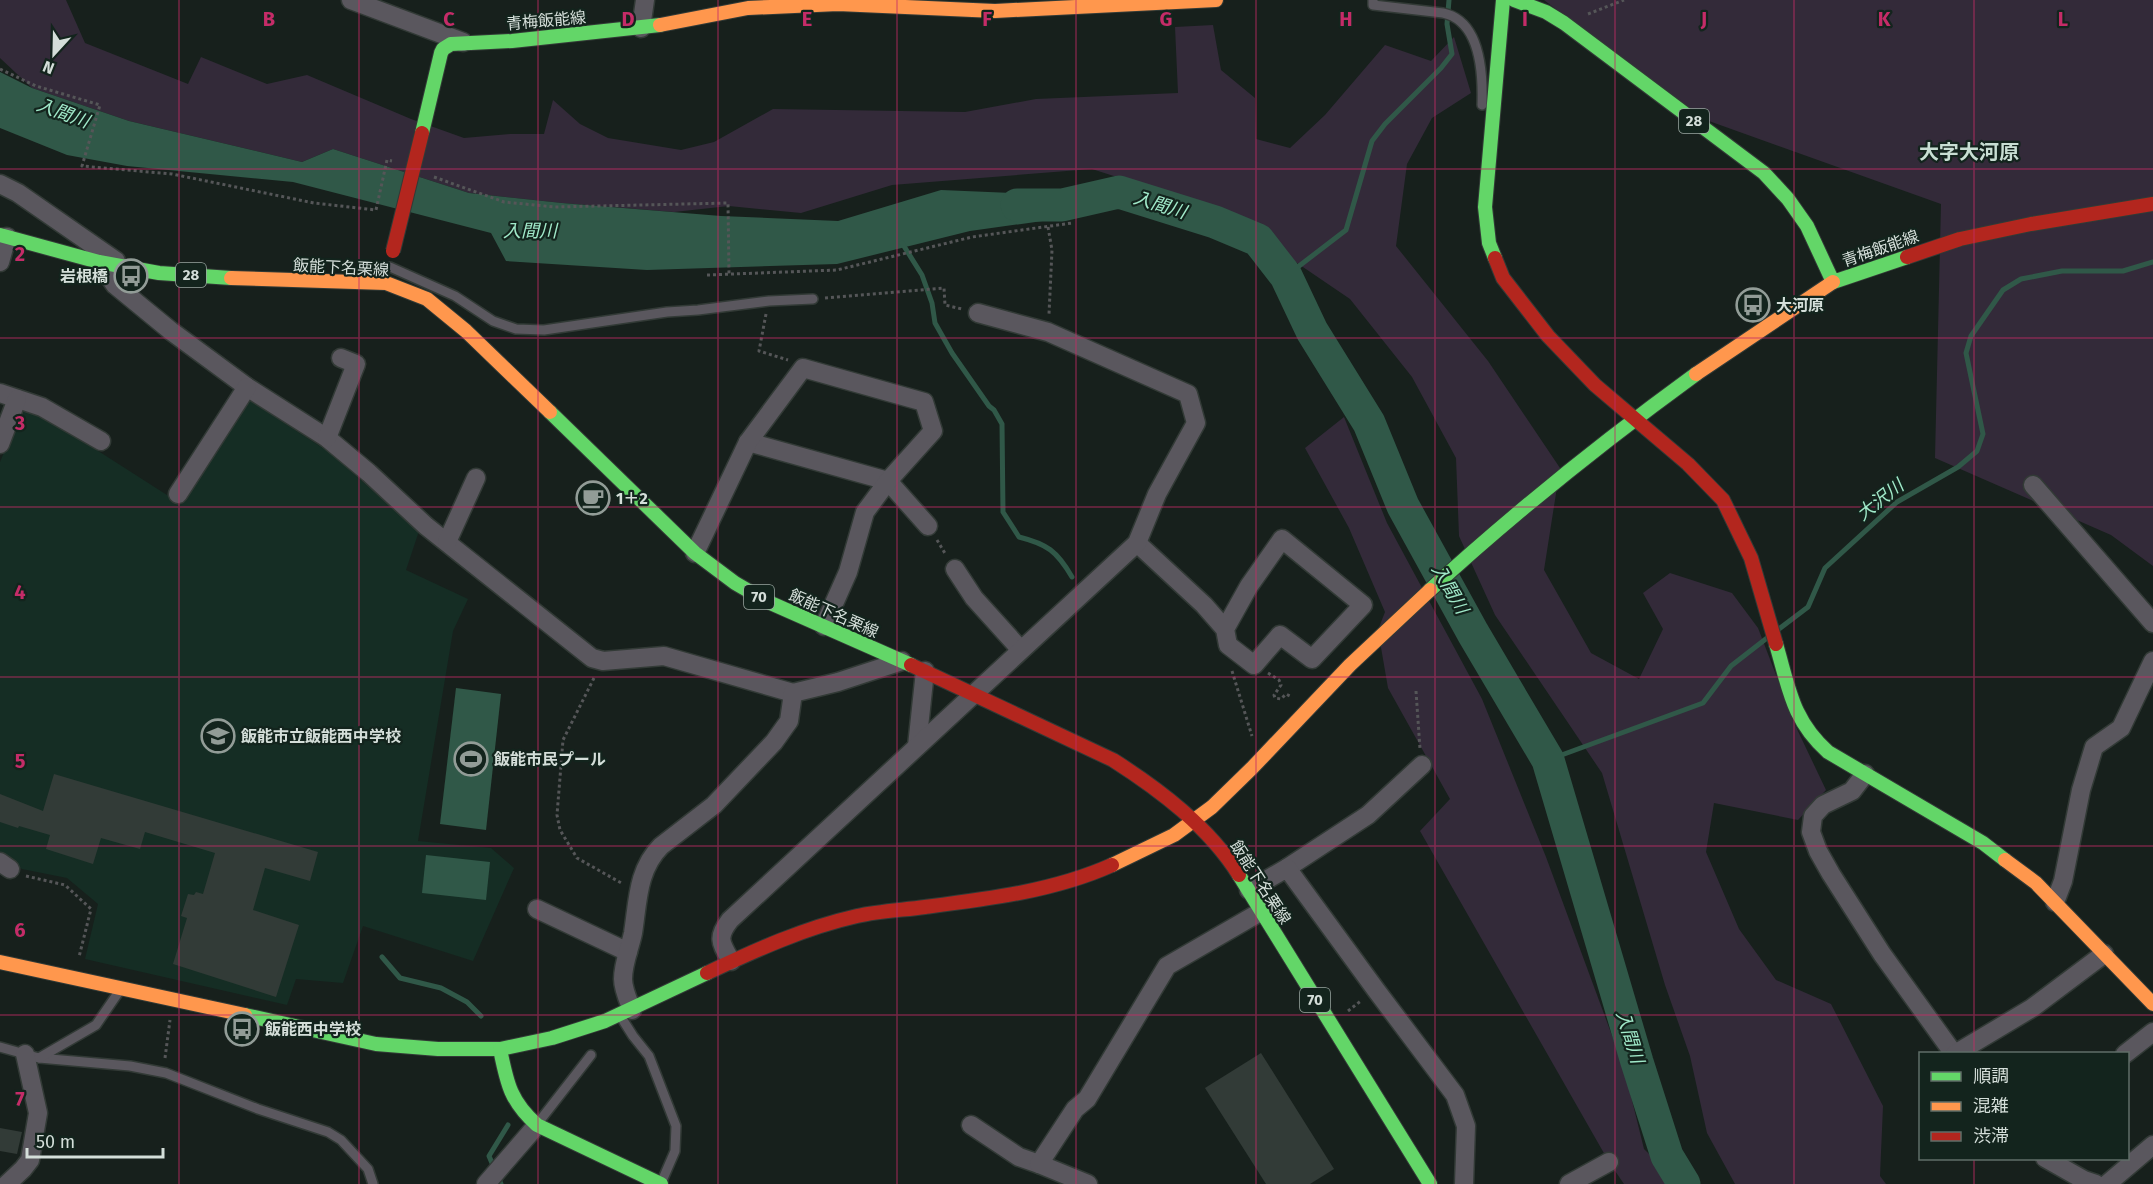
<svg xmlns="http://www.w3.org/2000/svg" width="2153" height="1184" viewBox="0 0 2153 1184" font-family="'Fira Sans','Noto Sans JP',sans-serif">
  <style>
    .built { fill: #152d24 }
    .green { fill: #332a39 }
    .water { fill: #305848 }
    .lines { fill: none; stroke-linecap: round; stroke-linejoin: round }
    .stream { stroke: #305848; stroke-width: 5 }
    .river { stroke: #305848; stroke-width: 33 }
    .building { fill: #323b37 }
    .lane-casing { stroke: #323a36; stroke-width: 12 }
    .street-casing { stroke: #323a36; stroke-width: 21 }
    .fast-casing { stroke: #323a36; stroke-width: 16 }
    .slow-casing { stroke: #323a36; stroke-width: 16 }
    .jam-casing { stroke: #323a36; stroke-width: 16 }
    .path { stroke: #555658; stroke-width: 3; stroke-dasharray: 3 3; stroke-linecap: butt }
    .lane { stroke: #5a575e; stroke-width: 9 }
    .street { stroke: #5a575e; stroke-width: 18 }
    .fast { stroke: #63d668; stroke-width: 14 }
    .slow { stroke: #ff974d; stroke-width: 14 }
    .jam { stroke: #b3261e; stroke-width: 14 }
    .jam-bridge-casing { stroke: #323a36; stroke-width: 16; stroke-linecap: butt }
    .jam-bridge { stroke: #b3261e; stroke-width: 14 }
    .grid { fill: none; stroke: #c42c68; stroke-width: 1.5; stroke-opacity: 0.55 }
    .labels { text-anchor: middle; stroke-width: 4.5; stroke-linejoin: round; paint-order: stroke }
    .shield { fill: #13241d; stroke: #9aa6a1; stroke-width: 1.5 }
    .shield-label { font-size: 15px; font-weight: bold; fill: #d4ded9 }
    .street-label { font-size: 16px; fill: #d4ded9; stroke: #13241d }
    .poi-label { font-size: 16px; font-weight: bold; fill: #d4ded9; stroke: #13241d; text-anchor: start }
    .water-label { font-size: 18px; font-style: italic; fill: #a1eaca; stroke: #13241d }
    .quarter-label { font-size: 20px; font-weight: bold; fill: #c8ded3; stroke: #13241d }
    .grid-label { font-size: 20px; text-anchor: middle; font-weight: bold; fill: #c42c68; stroke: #13241d; stroke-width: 4.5; stroke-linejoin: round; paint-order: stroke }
  </style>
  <rect width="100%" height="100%" fill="#17201c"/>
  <polygon class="built" points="249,400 329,452 419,531 406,570 468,599 453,631 418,841 491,848 514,868 473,961 363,926 343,983 296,979 287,1005 85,959 98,904 67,878 22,869 0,855 0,462 22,408 42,415 181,504"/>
  <g class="green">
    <polygon points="0,0 66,0 85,43 188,84 201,57 267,84 307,75 411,119 464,138 510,134 544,134 553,100 580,124 608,138 681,150 714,142 773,109 965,112 1036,99 1178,93 1175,27 1213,25 1221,70 1255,98 1256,139 1290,148 1325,115 1385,45 1431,61 1454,37 1471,93 1432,118 1407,164 1396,246 1488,361 1560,468 1544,570 1591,653 1639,679 1663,629 1643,593 1670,573 1732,593 1758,628 1796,727 1826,790 1798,820 1714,803 1706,852 1739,929 1776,980 1831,1004 1883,1106 1880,1176 1886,1184 1735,1184 1707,1133 1690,1056 1665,985 1602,773 1495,615 1459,536 1456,458 1412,377 1350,299 1219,210 1092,169 892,185 801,213 729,206 674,212 562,203 469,193 333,149 302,162 129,121 32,88 0,58"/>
    <polygon points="1544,0 2153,0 2153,566 2111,535 1935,458 1941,204 1695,116"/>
    <polygon points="1344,417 1387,523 1482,699 1546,857 1624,1068 1644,1149 1680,1184 1624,1184 1609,1162 1420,831 1450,799 1388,688 1378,630 1385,612 1349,528 1305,448"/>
  </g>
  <g class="water">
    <polygon points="0,72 32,88 129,121 302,162 333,149 469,193 562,203 721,216 838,221 941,190 1059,195 1064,218 970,231 837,264 647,270 506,261 491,233 293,182 127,166 67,155 0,128"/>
    <polygon points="456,688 501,694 486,830 440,824"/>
    <polygon points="426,855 490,862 486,900 422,893"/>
  </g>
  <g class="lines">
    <g class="stream">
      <path d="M902,243L922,275L932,303L935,323L952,353L989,406L994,410L1002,424L1003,512L1019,537C1047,544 1057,551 1072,577"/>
      <polyline points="1286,276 1346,230 1372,141 1385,124 1441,68 1452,54 1447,24 1449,0"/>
      <polyline points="1779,629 1808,607 1825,568 1897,502 1958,467 1977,451 1983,434 1966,353 1971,336 2003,290 2021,279 2062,271 2123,271 2153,262"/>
      <polyline points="1548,760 1703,703 1731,666 1767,638"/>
      <polyline points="382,957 400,978 441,988 467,1002 481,1016"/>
      <polyline points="501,1184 489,1156 508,1125"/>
    </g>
    <polyline class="river" points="1017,205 1062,205 1119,192 1215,222 1258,240 1286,276 1312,331 1369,423 1403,506 1473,633 1548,760 1637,1062 1667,1156 1684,1184"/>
  </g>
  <g class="building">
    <polygon points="54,774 318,852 310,881 265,868 253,910 299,925 276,997 173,964 187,918 181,916 188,894 194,895 196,892 203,894 215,853 145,832 140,849 101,838 93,864 46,849 50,835 19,826 18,828 0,822 0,794 43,811"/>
    <polygon points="1261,1053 1334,1169 1310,1184 1266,1184 1205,1088"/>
    <polygon points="0,1128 22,1132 17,1154 0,1151"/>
  </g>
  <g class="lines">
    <g class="lane-casing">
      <g id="lane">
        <path d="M1373,0V5L1443,13C1481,21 1483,75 1482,105"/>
        <polyline points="390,267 455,296 493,321 516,329 544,330 667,312 698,310 769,301 813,299"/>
        <polyline points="621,1017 633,1036 649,1056 676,1126 675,1151 662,1181"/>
        <polyline points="0,1047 39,1058 130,1066 166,1073 258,1109 328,1132 341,1140 368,1169 373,1184"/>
        <polyline points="39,1058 96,1025 120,990"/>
        <polyline points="538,1123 591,1055"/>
      </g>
    </g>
    <g class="street-casing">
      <g id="street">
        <polyline points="351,0 463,42"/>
        <polyline points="641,28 645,0"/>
        <polyline points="0,184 18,193 116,261"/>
        <polyline points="0,262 7,237"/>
        <polyline points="99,262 115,285 171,331 247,387 327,438 369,473 426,526 592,658 603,661 664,656 793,693"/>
        <polyline points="0,393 42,407 101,441"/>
        <polyline points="327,438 356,364 341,358"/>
        <polyline points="748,442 888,481 928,526"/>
        <polyline points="0,444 17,399"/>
        <polyline points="2033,485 2153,623"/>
        <polyline points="178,494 247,387"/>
        <polyline points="447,542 476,478"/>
        <polyline points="1137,543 1204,605 1225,629 1228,645 1254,665 1280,635 1312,659 1363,605 1282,539 1249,586 1225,629"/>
        <polyline points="695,553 748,442 803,368 924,402 933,431 888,481 865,512 848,572 824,626"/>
        <polyline points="955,569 974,598 1020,649"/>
        <polyline points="917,746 925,671"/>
        <polyline points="1865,774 1852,791 1823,805 1813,816 1811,832 1818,851 1831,874 1882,954 1954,1054"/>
        <polyline points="0,862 10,869"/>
        <polyline points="1287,868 1368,815 1422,765"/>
        <polyline points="1249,890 1287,868 1376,990 1455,1095 1466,1126 1464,1184"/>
        <polyline points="2055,902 2063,881 2081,790 2094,747 2121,728 2153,661"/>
        <polyline points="537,909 628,952"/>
        <path d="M731,961C721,943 716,938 730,920L1137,543L1157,494L1196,423L1188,394L1048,332L978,313"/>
        <path d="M632,1010C628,1000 623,989 623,979C623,963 630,948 633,933C638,902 637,870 661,846L714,805L774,742L789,721L793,693L838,682L902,661"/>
        <polyline points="1955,1054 2032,1008 2104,954"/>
        <polyline points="2125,1054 2153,1032"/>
        <polyline points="971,1125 1019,1157 1039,1164"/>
        <polyline points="2045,1158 2084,1180 2096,1184"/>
        <polyline points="7,1184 23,1169 30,1160 38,1113 25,1054"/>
        <polyline points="486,1184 537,1125"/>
        <polyline points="1088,1184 1039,1164 1075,1109 1087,1099 1167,966 1262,911"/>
        <polyline points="1569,1184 1609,1162"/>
        <polyline points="2107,1184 2153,1145"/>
      </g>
    </g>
    <g class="fast-casing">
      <g id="fast">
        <polyline points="1514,0 1546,12 1564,23 1764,173 1788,199 1807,226 1833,282 1907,257"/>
        <polyline points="422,133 441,53 443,49 451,44 512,41 660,25"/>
        <polyline points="0,235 99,262 159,273 231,278"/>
        <polyline points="1495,258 1489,243 1485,207 1503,0"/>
        <polyline points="550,412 695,553 735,583 766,601 911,665"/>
        <path d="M1430,590C1514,513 1604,441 1696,374"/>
        <path d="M1776,644C1789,688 1792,720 1828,752L1983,843L2005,860"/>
        <polyline points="1239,875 1430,1184"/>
        <polyline points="245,1015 376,1044 438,1049 500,1049 552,1038 605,1021 707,973"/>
        <path d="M500,1049C507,1083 510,1101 537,1125L661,1184"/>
      </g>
    </g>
    <g class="slow-casing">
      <g id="slow">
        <polyline points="660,25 748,8 838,4 995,11 1216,0"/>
        <polyline points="231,278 386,283 427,299 466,331 550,412"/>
        <polyline points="1696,374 1833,282"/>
        <polyline points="2005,860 2036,883 2153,1004"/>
        <polyline points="1112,865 1174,835 1212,807 1252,768 1350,665 1430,590"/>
        <polyline points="0,962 245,1015"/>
      </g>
    </g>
    <g class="jam-casing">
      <g id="jam">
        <polyline points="1907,257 1960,239 2031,224 2153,204"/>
        <polyline points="1495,258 1503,278 1548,336 1595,385 1688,464 1723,500 1751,558 1776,644"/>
        <path d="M911,665L1113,760C1160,790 1209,827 1239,875"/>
        <path d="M707,973C756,950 804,928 857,916C879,911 903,910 925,907C988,899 1054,891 1112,865"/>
      </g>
    </g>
    <g class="path">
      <polyline points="1588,14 1624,0"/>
      <polyline points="0,69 36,86 100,105 82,166 172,174 314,203 376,210 387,160 392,161"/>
      <polyline points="434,177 504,202 555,207 728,203 729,274"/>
      <polyline points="1048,227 1052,250 1049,314"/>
      <polyline points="707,275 837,270 972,237 1072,223"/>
      <polyline points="825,298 944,288 945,305 962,309"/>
      <polyline points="766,314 759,351 788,360"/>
      <polyline points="937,540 946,555"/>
      <polyline points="1232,671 1252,736"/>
      <polyline points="1268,673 1279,680 1281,685 1274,695 1275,698 1281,699 1286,694 1290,696"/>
      <polyline points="594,678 563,740 557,815 560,830 577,858 623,884"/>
      <polyline points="1416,691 1420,749"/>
      <polyline points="26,876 65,885 91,909 79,957"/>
      <polyline points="1348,1011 1362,1000"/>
      <polyline points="165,1058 170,1020"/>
    </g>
    <use href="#lane" class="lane"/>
    <use href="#street" class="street"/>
    <use href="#fast" class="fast"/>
    <use href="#slow" class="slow"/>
    <use href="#jam" class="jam"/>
    <g class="jam-bridge-casing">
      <polyline id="jam-bridge" points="393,251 422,133"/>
    </g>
    <use href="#jam-bridge" class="jam-bridge"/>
  </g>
  <path class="grid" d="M179,0V1184M359,0V1184M538,0V1184M718,0V1184M897,0V1184M1076,0V1184M1256,0V1184M1435,0V1184M1615,0V1184M1794,0V1184M1974,0V1054M0,169H2153M0,338H2153M0,507H2153M0,677H2153M0,846H2153M0,1015H2153M1974,1158V1184"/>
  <defs>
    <g id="bus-ring" transform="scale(1.725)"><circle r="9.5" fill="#13241d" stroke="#929c97" stroke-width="1.5"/><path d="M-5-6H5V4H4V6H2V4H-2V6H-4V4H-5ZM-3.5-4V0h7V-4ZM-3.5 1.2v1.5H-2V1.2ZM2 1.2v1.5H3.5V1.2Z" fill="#929c97"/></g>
    <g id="cafe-ring" transform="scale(1.725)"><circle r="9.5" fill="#13241d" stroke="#929c97" stroke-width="1.5"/><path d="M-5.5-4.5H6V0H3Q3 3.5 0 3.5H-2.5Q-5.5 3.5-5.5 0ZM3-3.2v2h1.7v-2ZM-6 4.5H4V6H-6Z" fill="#929c97"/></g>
    <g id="school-ring" transform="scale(1.725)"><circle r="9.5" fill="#13241d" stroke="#929c97" stroke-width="1.5"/><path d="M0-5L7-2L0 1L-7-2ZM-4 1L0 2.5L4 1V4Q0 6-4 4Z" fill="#929c97"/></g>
    <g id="stadium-ring" transform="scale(1.725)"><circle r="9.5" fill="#13241d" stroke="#929c97" stroke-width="1.5"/><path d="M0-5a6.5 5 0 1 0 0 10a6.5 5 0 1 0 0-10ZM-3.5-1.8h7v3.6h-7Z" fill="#929c97"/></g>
  </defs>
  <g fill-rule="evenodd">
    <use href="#bus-ring" x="131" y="276"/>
    <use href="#bus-ring" x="1753" y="305"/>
    <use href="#cafe-ring" x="593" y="498"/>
    <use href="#school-ring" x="218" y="736"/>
    <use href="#stadium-ring" x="471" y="759"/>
    <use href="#bus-ring" x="242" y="1029"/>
  </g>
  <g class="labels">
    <g class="shield">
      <rect x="1679" y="109" width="30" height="24" rx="4.5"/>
      <rect x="176" y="263" width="30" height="24" rx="4.5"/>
      <rect x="744" y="585" width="30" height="24" rx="4.5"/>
      <rect x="1300" y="988" width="30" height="24" rx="4.5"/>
    </g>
    <g class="shield-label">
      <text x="1694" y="126">28</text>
      <text x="191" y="280">28</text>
      <text x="759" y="602">70</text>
      <text x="1315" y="1005">70</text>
    </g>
    <g class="street-label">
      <text transform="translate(546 20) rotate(-5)" y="6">青梅飯能線</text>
      <text transform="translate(1880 248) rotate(-19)" y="6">青梅飯能線</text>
      <text transform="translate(341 267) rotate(3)" y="6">飯能下名栗線</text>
      <text transform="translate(834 613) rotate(24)" y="6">飯能下名栗線</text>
      <text transform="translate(1261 882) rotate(57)" y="6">飯能下名栗線</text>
    </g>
    <g class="poi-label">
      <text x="108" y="282" text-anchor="end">岩根橋</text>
      <text x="1776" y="311">大河原</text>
      <text x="616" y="504">1＋2</text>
      <text x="241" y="742">飯能市立飯能西中学校</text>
      <text x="494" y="765">飯能市民プール</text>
      <text x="265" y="1035">飯能西中学校</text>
    </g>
    <g class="water-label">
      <text transform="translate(63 113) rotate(20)" y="6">入間川</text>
      <text transform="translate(1160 205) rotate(17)" y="6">入間川</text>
      <text x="530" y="237">入間川</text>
      <text transform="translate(1880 500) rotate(-38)" y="6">大沢川</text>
      <text transform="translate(1450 589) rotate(60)" y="6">入間川</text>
      <text transform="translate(1630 1037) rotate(73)" y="6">入間川</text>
    </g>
    <g class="quarter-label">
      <text x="1969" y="159">大字大河原</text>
    </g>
  </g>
  <g class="grid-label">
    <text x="269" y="26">B</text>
    <text x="449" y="26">C</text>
    <text x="628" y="26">D</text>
    <text x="807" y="26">E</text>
    <text x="987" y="26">F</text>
    <text x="1166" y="26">G</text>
    <text x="1346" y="26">H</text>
    <text x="1525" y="26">I</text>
    <text x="1704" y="26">J</text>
    <text x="1884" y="26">K</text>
    <text x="2063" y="26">L</text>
    <text x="20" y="261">2</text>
    <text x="20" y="430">3</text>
    <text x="20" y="599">4</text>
    <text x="20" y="768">5</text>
    <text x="20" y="937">6</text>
    <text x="20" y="1106">7</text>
  </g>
  <rect x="1919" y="1052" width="210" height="108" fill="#13241d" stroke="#606e68" stroke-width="1.5"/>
  <rect x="1931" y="1072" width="30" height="9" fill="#63d668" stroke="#606e68" stroke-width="1.5"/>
  <text x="1973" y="1082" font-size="18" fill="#d4ded9">順調</text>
  <rect x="1931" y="1102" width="30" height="9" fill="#ff974d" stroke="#606e68" stroke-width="1.5"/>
  <text x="1973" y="1112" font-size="18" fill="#d4ded9">混雑</text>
  <rect x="1931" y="1132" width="30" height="9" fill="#b3261e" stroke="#606e68" stroke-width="1.5"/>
  <text x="1973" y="1142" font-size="18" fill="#d4ded9">渋滞</text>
  <g transform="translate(54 54) rotate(202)" stroke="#13241d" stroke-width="4.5" paint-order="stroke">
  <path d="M0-4.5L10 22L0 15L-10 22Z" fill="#d4ded9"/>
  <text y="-9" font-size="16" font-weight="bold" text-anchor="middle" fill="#d4ded9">N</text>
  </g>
  <path d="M27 1148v9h136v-9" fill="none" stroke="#d4ded9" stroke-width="3"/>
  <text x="36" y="1148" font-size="18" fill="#d4ded9" stroke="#13241d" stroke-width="4.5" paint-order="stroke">50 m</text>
</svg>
